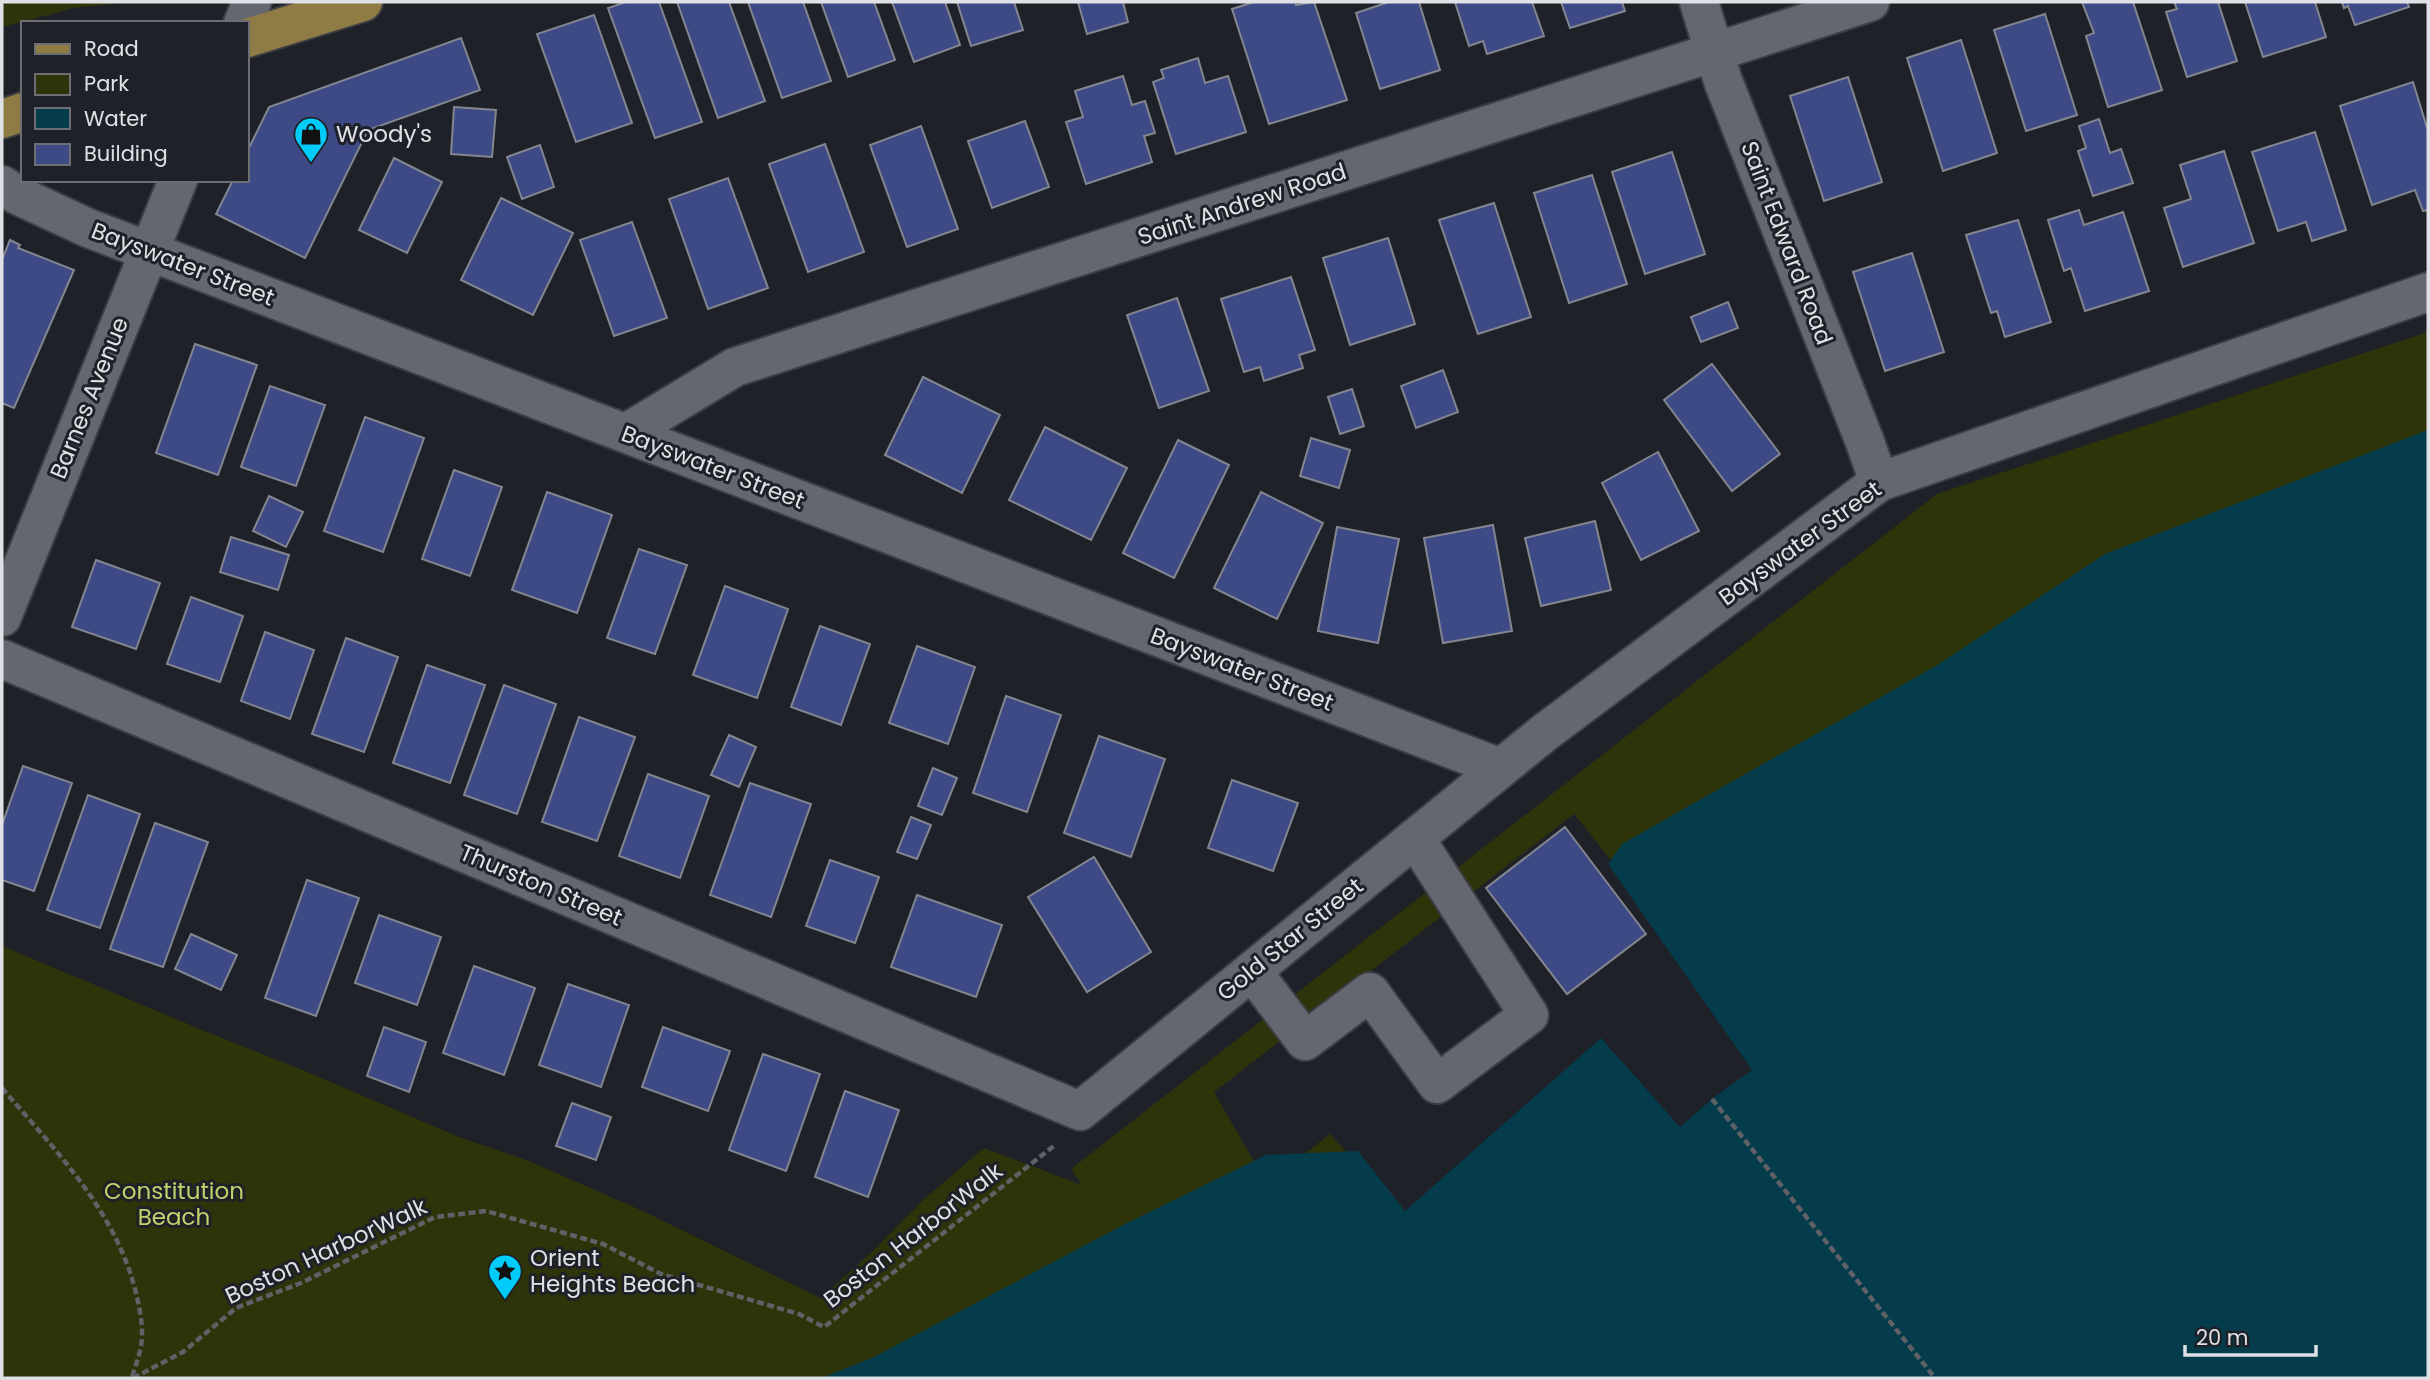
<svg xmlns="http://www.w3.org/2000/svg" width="2430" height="1380" viewBox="0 0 2430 1380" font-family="Poppins,sans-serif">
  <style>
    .green { fill: #2e340a }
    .water { fill: #043c4b }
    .building { fill: #3e4a85; stroke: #83868f; stroke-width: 2 }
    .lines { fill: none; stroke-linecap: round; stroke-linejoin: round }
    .minor-casing { stroke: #3c3e43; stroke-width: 42 }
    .major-casing { stroke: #3c3e43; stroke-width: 42 }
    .path { stroke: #5f6167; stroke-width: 4.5; stroke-dasharray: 7 3.5; stroke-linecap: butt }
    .minor { stroke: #646770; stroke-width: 38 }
    .major { stroke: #8f7c44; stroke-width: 38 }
    .labels { text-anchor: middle; stroke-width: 6; stroke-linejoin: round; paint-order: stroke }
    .poi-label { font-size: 23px; fill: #dfe1e6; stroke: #1f2128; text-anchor: start }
    .street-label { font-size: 23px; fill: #dfe1e6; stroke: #1f2128 }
    .park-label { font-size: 23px; fill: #c1d16c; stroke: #1f2128 }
  </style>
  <rect width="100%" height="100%" fill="#1f2128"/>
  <g class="green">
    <polygon points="2,2 129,2 74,8 2,27"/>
    <polygon points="2428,332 2428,689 1692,961 1574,814 1214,1092 1267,1184 1330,1134 1432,1245 872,1358 822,1378 2,1378 2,946 202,1030 305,1071 459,1137 529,1161 645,1212 820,1298 872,1252 923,1200 984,1148 1082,1185 1071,1169 1937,494"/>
  </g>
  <polygon class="water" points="2428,430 2428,1378 822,1378 872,1358 1125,1224 1266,1155 1358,1151 1405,1211 1601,1038 1680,1127 1712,1099 1752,1070 1608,864 1622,844 1939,664 2105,554"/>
  <g class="building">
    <polygon points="626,2 659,2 702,122 655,138 608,8"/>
    <polygon points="677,2 729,2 765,101 718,118"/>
    <polygon points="748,2 803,2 831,81 782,98"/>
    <polygon points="821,2 874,2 895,60 848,77"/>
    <polygon points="892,2 945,2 960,45 914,62"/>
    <polygon points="957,2 1014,2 1023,30 971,46"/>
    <polygon points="1078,2 1123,2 1128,22 1087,34"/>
    <polygon points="1254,2 1295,2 1296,5 1314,2 1347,100 1269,124 1232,9"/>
    <polygon points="1389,2 1419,2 1440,70 1380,89 1356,13"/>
    <polygon points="1455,2 1532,2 1544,36 1487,54 1483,41 1469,46"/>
    <polygon points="1561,2 1622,2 1625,11 1570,28"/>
    <polygon points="2082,2 2133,2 2162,90 2108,107 2086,36 2094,33"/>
    <polygon points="2174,2 2218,2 2237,61 2187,77 2166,12 2177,9"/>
    <polygon points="2245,2 2315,2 2326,37 2263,57"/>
    <polygon points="2342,2 2407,2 2409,7 2355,25 2348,6 2344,8"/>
    <polygon points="2045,14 2077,115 2026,131 1994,30"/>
    <polygon points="594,15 632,123 576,142 537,34"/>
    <polygon points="461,38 480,90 368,130 305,258 216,214 233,180 247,180 247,152 269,107"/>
    <polygon points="1961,40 1997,153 1943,171 1907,58"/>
    <polygon points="1198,58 1205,83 1228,76 1246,132 1176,154 1153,82 1164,78 1161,70"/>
    <polygon points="1123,76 1132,105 1145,101 1155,133 1144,136 1152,162 1086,184 1066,122 1083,117 1075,91"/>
    <polygon points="1848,77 1882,182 1824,201 1790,96"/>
    <polygon points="2413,82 2428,131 2428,210 2423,211 2415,190 2372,205 2340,106"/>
    <polygon points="454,107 496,110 492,157 451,154"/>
    <polygon points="2099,119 2110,153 2121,149 2133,183 2093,196 2078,151 2086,148 2079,126"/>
    <polygon points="1025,121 1049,187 992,208 968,141"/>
    <polygon points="921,126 958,229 907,247 870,145"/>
    <polygon points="2315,132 2346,230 2312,241 2306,222 2278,231 2252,152"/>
    <polygon points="825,144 864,252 808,272 769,164"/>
    <polygon points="540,145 554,187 522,199 507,157"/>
    <polygon points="2224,151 2254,243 2183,267 2164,208 2191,199 2180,165"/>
    <polygon points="1672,152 1705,254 1645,274 1612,172"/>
    <polygon points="394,158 442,182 407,253 359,230"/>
    <polygon points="1592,175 1627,284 1569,303 1534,193"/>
    <polygon points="728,178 768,288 708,309 669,199"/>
    <polygon points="501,198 573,233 533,315 461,280"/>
    <polygon points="1494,203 1531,317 1478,334 1439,220"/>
    <polygon points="2079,210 2084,225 2123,212 2149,291 2085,311 2071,268 2064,271 2048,220"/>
    <polygon points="2018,220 2051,322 2005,337 1997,311 1991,313 1966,235"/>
    <polygon points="632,222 667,318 614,336 580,240"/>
    <polygon points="1388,238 1415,324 1350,345 1323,258"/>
    <polygon points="10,240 20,245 18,248 74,270 14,408 2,403 2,260"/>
    <polygon points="1912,253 1944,352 1885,371 1853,272"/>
    <polygon points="1291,277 1315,350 1299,355 1303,368 1264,381 1260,367 1244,372 1221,299"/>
    <polygon points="1177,298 1209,391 1159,408 1127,315"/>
    <polygon points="1728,302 1738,328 1701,342 1691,317"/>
    <polygon points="195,344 257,365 218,475 156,453"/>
    <polygon points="1712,364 1780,454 1732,491 1664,400"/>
    <polygon points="1443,370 1458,412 1416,428 1401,386"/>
    <polygon points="923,377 1000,415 962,493 885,455"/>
    <polygon points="270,386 325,405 296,486 241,467"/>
    <polygon points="1352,389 1364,426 1340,434 1328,397"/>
    <polygon points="365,417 424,438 383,552 324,531"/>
    <polygon points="1045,427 1127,468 1091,540 1009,500"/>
    <polygon points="1311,438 1350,450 1339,488 1300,476"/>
    <polygon points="1178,440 1229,465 1174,578 1123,553"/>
    <polygon points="1658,452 1699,531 1641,560 1602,483"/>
    <polygon points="454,470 502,487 470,576 422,559"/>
    <polygon points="547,492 612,515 577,613 512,590"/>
    <polygon points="1261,492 1323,523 1277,619 1214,588"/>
    <polygon points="269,496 303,512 286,547 253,531"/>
    <polygon points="1595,521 1611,590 1541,606 1525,538"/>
    <polygon points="1493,525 1512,631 1443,643 1424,538"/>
    <polygon points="1337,527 1399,539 1378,643 1318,631"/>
    <polygon points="231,537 289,555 278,590 220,572"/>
    <polygon points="639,549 687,565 655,654 607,638"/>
    <polygon points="96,560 160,583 136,649 72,627"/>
    <polygon points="725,586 788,609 757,698 693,675"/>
    <polygon points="191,597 243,616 220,682 167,664"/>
    <polygon points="820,626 870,644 841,725 791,707"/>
    <polygon points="265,632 314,650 290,719 241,701"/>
    <polygon points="346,638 398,657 364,752 312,734"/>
    <polygon points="917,646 975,667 948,744 889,723"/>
    <polygon points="427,665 485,685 450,783 393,763"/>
    <polygon points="504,685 556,704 517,814 464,795"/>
    <polygon points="1006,696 1061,715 1027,812 973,793"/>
    <polygon points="579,717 635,737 597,841 542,822"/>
    <polygon points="729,735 756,747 739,787 711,775"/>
    <polygon points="1099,736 1165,759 1131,857 1064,833"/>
    <polygon points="23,766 72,783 34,891 2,880 2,825"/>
    <polygon points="933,768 957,778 942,815 918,806"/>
    <polygon points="648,774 709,796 680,878 619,856"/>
    <polygon points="1232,780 1298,803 1273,871 1208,848"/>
    <polygon points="750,783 811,804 771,917 710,895"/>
    <polygon points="88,795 140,814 100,928 47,910"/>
    <polygon points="911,817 931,825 917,859 897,852"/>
    <polygon points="155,823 208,842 163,967 110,949"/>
    <polygon points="1565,827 1646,934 1567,994 1486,888"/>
    <polygon points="1094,857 1151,952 1087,992 1028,897"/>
    <polygon points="830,860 879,877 855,943 806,926"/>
    <polygon points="307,880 359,898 316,1016 265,998"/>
    <polygon points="917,895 1002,925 976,997 891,967"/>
    <polygon points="379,915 441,937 417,1005 355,983"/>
    <polygon points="191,934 237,955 221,990 175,969"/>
    <polygon points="474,966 535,988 504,1075 443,1053"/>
    <polygon points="568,984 629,1005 601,1087 539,1065"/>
    <polygon points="384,1027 426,1042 409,1092 367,1076"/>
    <polygon points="663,1027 730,1051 708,1111 642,1087"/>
    <polygon points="763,1054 820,1074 786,1171 729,1150"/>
    <polygon points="845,1091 899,1110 868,1197 815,1177"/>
    <polygon points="572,1103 611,1117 596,1160 556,1146"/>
  </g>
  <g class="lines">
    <g class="minor-casing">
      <g id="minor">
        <polyline points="1699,2 1723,81 1865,442 1879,482"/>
        <polyline points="243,23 252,2"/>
        <polyline points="2,185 17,195 88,228 1501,768"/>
        <polyline points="626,433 735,367 1870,2"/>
        <polyline points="2,617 178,180"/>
        <polyline points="2,659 1080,1111 1544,733 1879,482 2428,292"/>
        <polyline points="1252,971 1305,1041 1370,992 1437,1084 1529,1015 1415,838"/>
      </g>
    </g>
    <g class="major-casing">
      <g id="major">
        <polyline points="247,38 363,2"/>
        <polyline points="2,119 23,112"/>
      </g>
    </g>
    <g class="path">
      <path d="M2,1088C55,1150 116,1211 136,1293C140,1310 144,1329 141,1346C139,1357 135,1367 132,1377"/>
      <polyline points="1712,1099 1935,1378"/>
      <polyline points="133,1378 183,1352 236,1308 301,1283 435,1217 486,1211 603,1244 661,1274 799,1314 824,1327 1055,1145"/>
    </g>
    <use href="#minor" class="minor"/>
    <use href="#major" class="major"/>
  </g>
  <defs>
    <g id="shop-pin" transform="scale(1.75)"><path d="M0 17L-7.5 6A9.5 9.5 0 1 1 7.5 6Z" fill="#00cbf9" stroke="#1f2128"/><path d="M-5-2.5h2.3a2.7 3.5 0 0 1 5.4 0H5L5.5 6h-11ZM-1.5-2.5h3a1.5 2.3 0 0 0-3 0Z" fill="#111"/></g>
    <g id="sight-pin" transform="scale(1.75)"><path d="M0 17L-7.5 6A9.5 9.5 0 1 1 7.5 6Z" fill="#00cbf9" stroke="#1f2128"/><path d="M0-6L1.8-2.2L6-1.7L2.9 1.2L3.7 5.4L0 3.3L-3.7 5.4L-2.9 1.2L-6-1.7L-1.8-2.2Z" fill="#111"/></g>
  </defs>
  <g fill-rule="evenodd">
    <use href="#shop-pin" x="311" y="134"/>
    <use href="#sight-pin" x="505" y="1271"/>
  </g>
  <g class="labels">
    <g class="poi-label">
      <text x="336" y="142">Woody's</text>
      <text x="530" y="1266">Orient<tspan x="530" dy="26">Heights Beach</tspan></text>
    </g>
    <g class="street-label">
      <text transform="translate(1242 204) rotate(-18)" y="8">Saint Andrew Road</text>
      <text transform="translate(1787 243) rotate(69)" y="8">Saint Edward Road</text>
      <text transform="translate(183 264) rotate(21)" y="8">Bayswater Street</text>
      <text transform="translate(89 398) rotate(-68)" y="8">Barnes Avenue</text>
      <text transform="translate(713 467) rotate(21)" y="8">Bayswater Street</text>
      <text transform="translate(1800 543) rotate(-36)" y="8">Bayswater Street</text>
      <text transform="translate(1242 669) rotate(21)" y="8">Bayswater Street</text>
      <text transform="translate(541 885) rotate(23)" y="8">Thurston Street</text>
      <text transform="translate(1290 939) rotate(-39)" y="8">Gold Star Street</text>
      <text transform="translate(913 1235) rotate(-38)" y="8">Boston HarborWalk</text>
      <text transform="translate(326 1251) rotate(-25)" y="8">Boston HarborWalk</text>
    </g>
    <g class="park-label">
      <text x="174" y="1199">Constitution<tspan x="174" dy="26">Beach</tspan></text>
    </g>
  </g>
  <rect width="2430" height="1380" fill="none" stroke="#dfe1e6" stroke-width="7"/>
  <rect x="21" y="21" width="228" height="161" fill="#1f2128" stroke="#6c6e74" stroke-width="2"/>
  <rect x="35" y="44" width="35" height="10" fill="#8f7c44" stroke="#6c6e74" stroke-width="2"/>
  <text x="84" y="56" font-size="21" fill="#dfe1e6">Road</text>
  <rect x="35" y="74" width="35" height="21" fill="#2e340a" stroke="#6c6e74" stroke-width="2"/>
  <text x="84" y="91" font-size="21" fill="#dfe1e6">Park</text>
  <rect x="35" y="108" width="35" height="21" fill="#043c4b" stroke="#6c6e74" stroke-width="2"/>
  <text x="84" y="126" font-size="21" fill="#dfe1e6">Water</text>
  <rect x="35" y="144" width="35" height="21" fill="#3e4a85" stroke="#6c6e74" stroke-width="2"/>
  <text x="84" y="161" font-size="21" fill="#dfe1e6">Building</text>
  <path d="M2185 1345v10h131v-10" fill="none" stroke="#dfe1e6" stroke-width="3.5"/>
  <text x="2196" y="1345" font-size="21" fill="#dfe1e6" stroke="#1f2128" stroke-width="5" paint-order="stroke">20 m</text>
</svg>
